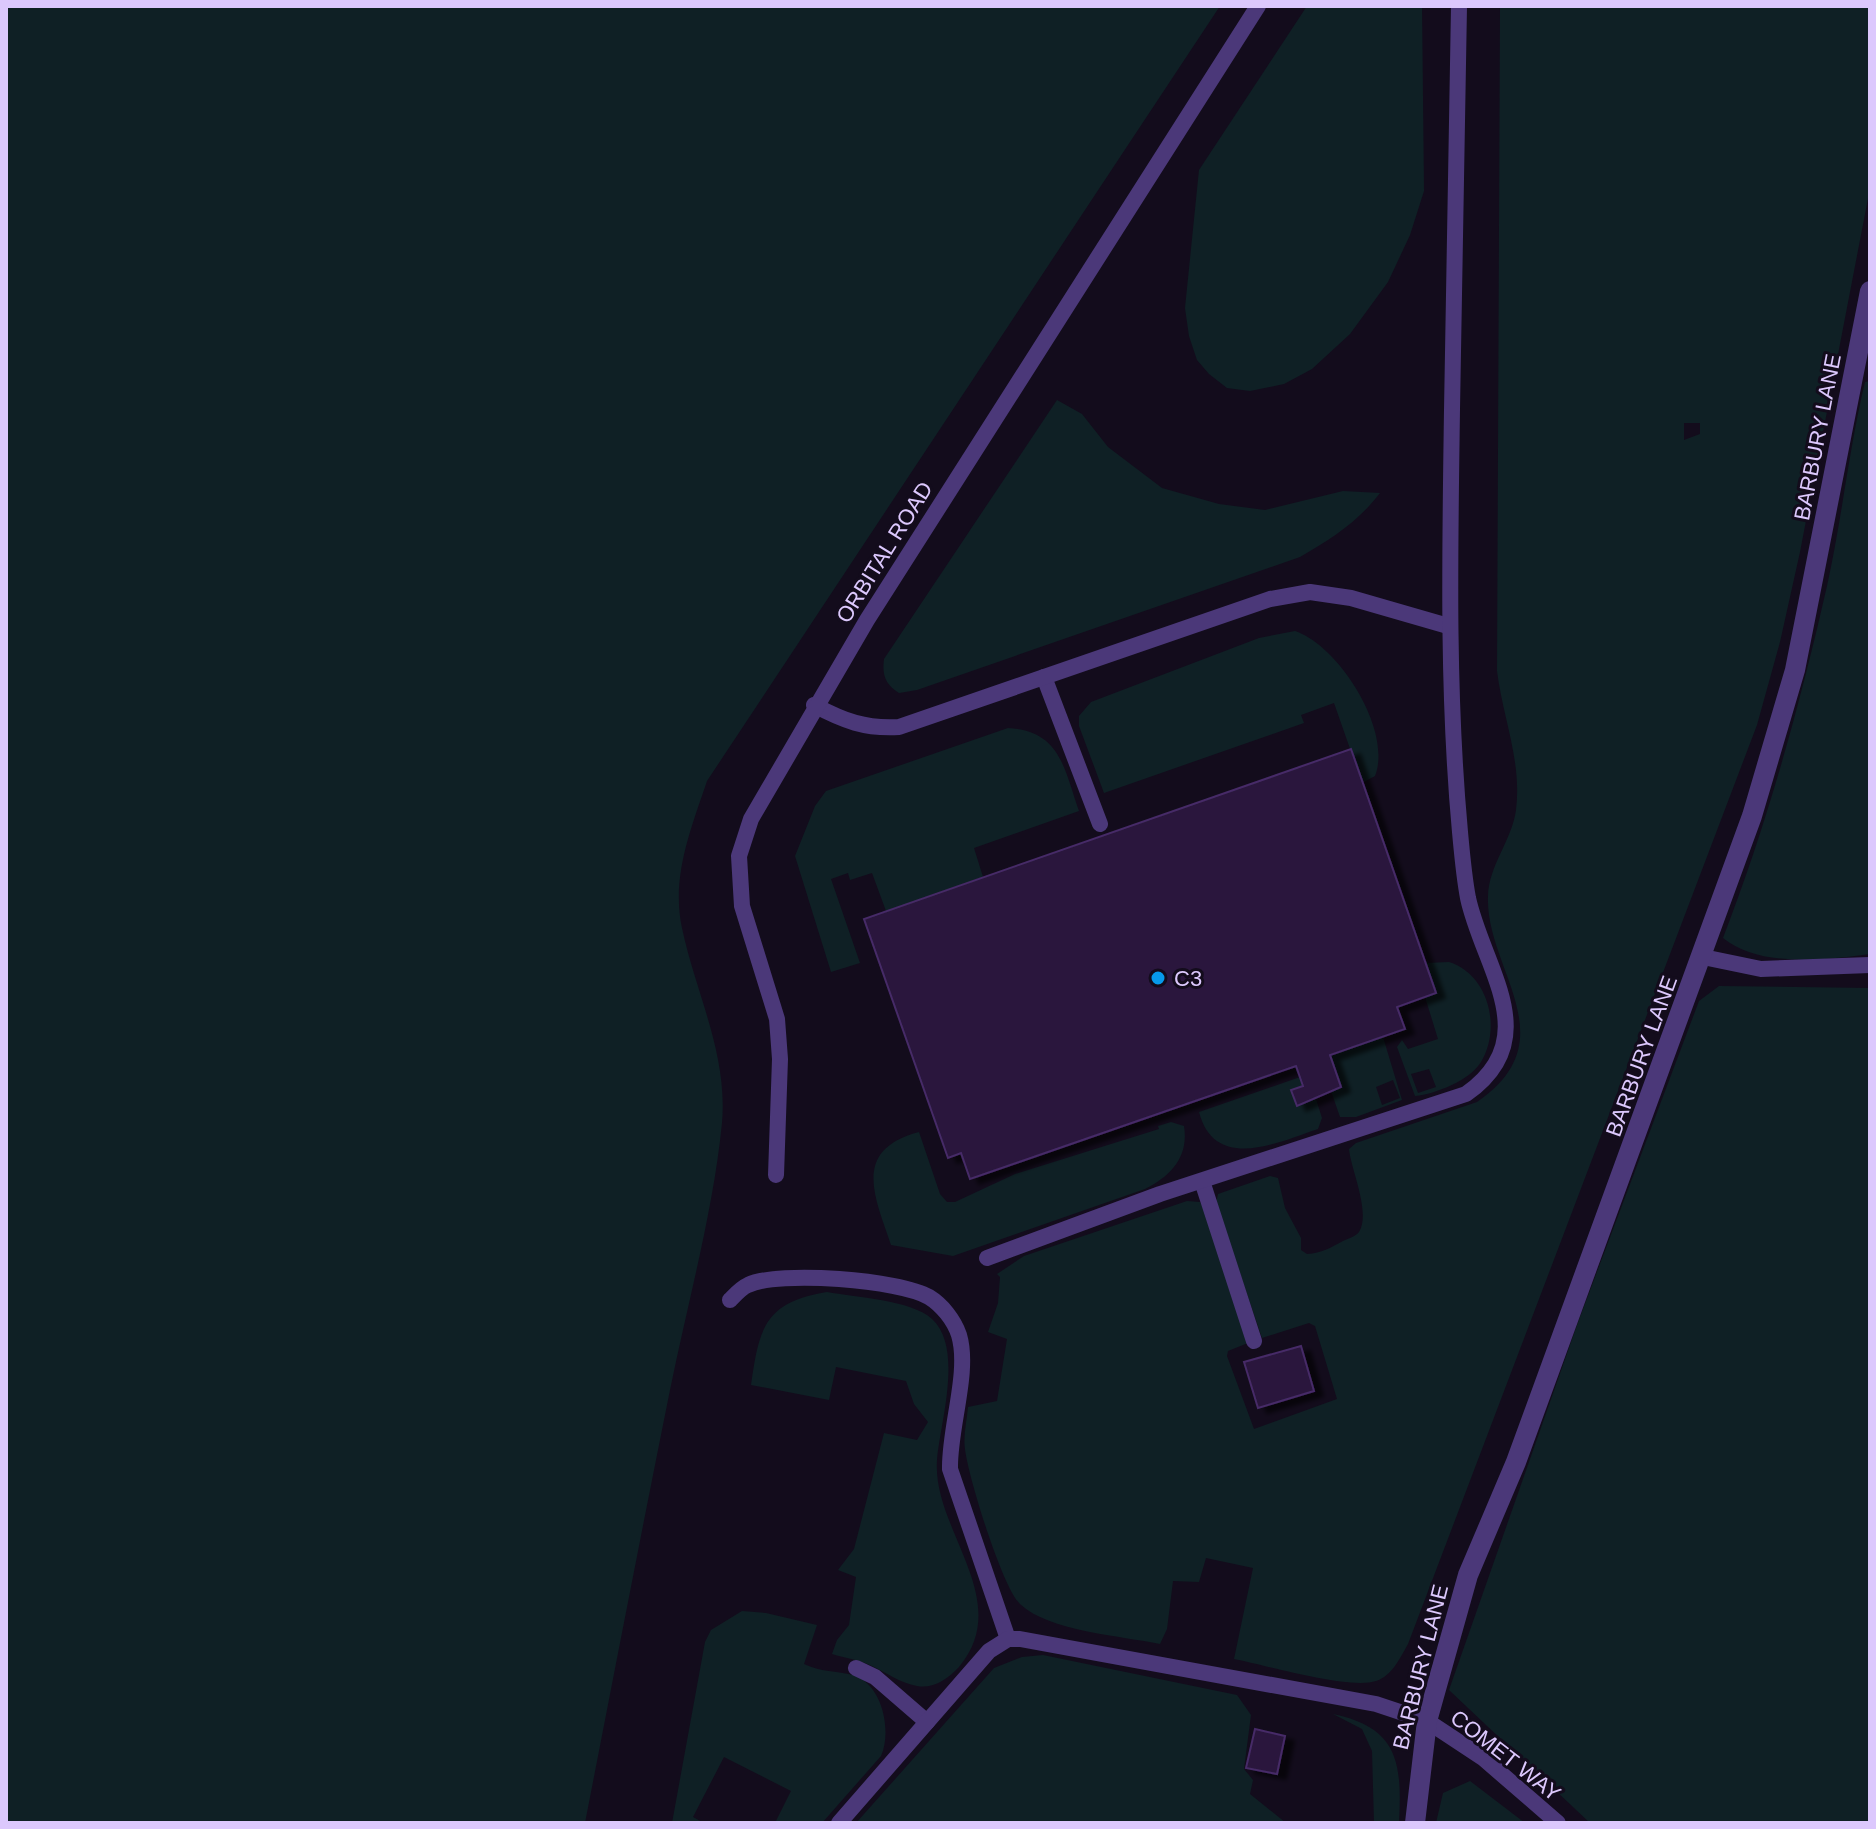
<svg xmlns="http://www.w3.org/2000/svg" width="1876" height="1829" viewBox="0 0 1876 1829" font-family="Arial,sans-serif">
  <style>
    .green { fill: #0f2025; fill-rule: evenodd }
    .building { fill: #29183c; stroke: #462b67; stroke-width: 2; filter: url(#shadow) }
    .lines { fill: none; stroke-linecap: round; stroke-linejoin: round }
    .lane { stroke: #4b3879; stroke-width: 16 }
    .street { stroke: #4b3879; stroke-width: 20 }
    .poi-dot { fill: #0799ea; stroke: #130c1c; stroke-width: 3 }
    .labels { text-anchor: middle; stroke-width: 6; stroke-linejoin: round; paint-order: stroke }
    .street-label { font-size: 22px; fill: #dcc8fd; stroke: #130c1c }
    .poi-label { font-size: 22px; fill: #dcc8fd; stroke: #130c1c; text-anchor: start }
  </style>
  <defs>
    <filter id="shadow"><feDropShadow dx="9" dy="5" stdDeviation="2" flood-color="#0009"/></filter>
  </defs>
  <rect width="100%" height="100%" fill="#130c1c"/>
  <g class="green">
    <path d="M6,6H1220L707,781C691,829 671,877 682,928C696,994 728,1054 722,1123C713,1213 688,1301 670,1390C641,1534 613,1679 585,1823H6Z"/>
    <polygon points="1307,6 1422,6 1424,191 1410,235 1388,282 1350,334 1312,369 1284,384 1250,391 1227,388 1209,374 1197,360 1189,336 1185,308 1199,170"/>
    <path d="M1500,6H1870V188L1800,552L1780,642L1757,725L1408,1644C1400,1658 1392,1676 1376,1681C1349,1690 1265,1665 1234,1659L1253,1568L1206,1558L1199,1582L1173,1581L1167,1629L1160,1644C1122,1636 1048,1631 1020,1604C1002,1587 968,1476 965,1449C963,1435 967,1420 968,1407L997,1401L1007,1339L988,1332L998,1303L1000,1277L997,1274L1024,1256L1187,1201L1200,1202L1204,1209L1248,1343L1228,1351L1227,1356L1254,1429L1337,1399L1315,1326L1309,1323L1262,1338L1216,1203L1218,1194L1270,1176L1278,1178L1285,1208L1301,1238V1250L1307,1254C1322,1253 1330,1248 1343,1241C1349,1238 1355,1237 1359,1232C1371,1212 1351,1170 1349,1149L1356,1143L1477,1102C1569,1039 1485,969 1488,896C1489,865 1512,840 1516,810C1522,761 1503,719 1497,671ZM1684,423H1700V434L1684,440Z"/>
    <path d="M1870,381V954C1827,960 1759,968 1723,938C1767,824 1800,705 1827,586C1842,518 1849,449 1865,382Z"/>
    <path d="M1057,400L1082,414L1108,447L1162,488L1219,504L1265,510L1343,491L1380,493C1358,522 1331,539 1300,557L917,690L899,693C885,684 882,675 884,659Z"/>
    <path d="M1295,631C1338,645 1393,730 1375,776L1362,783L1334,703L1301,715L1304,723L1104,793L1079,726V716L1091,702L1259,638Z"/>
    <path d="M1008,728C1061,731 1064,769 1079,811L974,848L983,877L886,911L872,873L850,880L848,873L831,879L860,963L831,972L795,856L815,806L826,791Z"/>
    <path d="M1449,962C1488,974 1502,1027 1481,1062C1470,1080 1436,1094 1415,1096L1397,1047L1402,1040L1408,1049L1438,1039L1425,997V963ZM1429,1069L1436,1087L1418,1093L1411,1074Z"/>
    <polygon points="1719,986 1870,988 1870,1823 1590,1823 1449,1690 1577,1325 1699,1001"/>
    <path d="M1383,1037L1402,1100L1356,1117H1340L1331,1091L1330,1055ZM1393,1080L1400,1098L1382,1105L1376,1087Z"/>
    <path d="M1300,1077L1303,1086L1292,1090L1298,1106L1316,1099L1322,1118L1318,1129C1279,1142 1215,1173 1199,1112Z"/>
    <path d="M1171,1122L1184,1126C1189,1157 1171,1176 1145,1189L953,1256L891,1245C875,1197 851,1150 919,1132L940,1194L947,1202H955L1015,1174L1159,1129L1158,1126Z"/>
    <path d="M827,1292C854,1297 912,1300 932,1319C964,1348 940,1423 937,1460C932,1530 1015,1600 959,1667C948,1679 933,1689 917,1686C900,1683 887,1673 872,1666C860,1660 845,1658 832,1654L837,1640L849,1625L856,1577L838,1570L854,1549L884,1433L917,1440L928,1422L914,1404L906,1381L836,1367L829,1400L751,1385C759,1329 764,1302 827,1292Z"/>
    <path d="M742,1611L766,1613L817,1625L804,1664C820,1672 837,1671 853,1675C883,1684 892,1732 881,1756L822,1823H775L791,1791L724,1757L693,1817L704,1823H672L705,1642L711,1630Z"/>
    <polygon points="1043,1655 1237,1695 1251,1715 1244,1769 1253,1780 1250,1794 1286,1823 856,1823 994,1668 1022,1657"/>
    <path d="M1333,1714C1399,1728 1402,1763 1399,1823H1374L1372,1751L1362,1729Z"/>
    <polygon points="1470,1781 1525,1823 1436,1823 1443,1793"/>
  </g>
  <g class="building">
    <polygon points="1351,749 1436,993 1397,1007 1405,1029 1330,1055 1341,1087 1297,1106 1291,1090 1303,1086 1296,1066 970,1179 961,1153 948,1158 864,919"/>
    <polygon points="1301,1346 1314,1391 1258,1408 1244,1362"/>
    <polygon points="1255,1729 1285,1736 1277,1774 1246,1768"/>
  </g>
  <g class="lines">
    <g class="lane">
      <polyline points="1044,677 1100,824"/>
      <path d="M814,705C844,721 865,729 899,727L1270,599L1310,592L1351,598L1448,626"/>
      <polyline points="1703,957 1761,969 1870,965"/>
      <polyline points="776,1175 780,1059 777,1019 742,906 739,856 751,819 867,620 1258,6"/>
      <polyline points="1202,1181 1254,1341"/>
      <path d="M987,1258L1160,1194L1466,1094C1546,1038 1483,968 1468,898C1464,877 1462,854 1460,832C1447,691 1450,551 1452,410C1454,275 1457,141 1459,6"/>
      <path d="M730,1300C735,1295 741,1288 748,1285C779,1270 900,1280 929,1297C942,1305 954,1320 959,1335C970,1372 949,1428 950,1469L1008,1639"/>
      <polyline points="856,1668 875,1677 927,1722"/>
      <polyline points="839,1823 989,1651 1008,1639 1020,1639 1376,1704 1427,1721 1483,1758 1558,1823"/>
    </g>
    <polyline class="street" points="1415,1823 1427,1721 1468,1575 1516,1462 1752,816 1795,670 1870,291"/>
  </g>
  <circle class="poi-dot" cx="1158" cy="978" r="8"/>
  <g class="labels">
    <g class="street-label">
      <text transform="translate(1817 437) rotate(-79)" y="8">BARBURY LANE</text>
      <text transform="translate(884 552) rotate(-58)" y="8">ORBITAL ROAD</text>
      <text transform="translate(1641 1056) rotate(-70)" y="8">BARBURY LANE</text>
      <text transform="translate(1420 1667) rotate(-76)" y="8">BARBURY LANE</text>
      <text transform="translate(1506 1755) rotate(38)" y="8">COMET WAY</text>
    </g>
    <g class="poi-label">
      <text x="1174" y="986">C3</text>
    </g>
  </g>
  <rect width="1876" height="1829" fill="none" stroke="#dcc8fd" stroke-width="16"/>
</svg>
